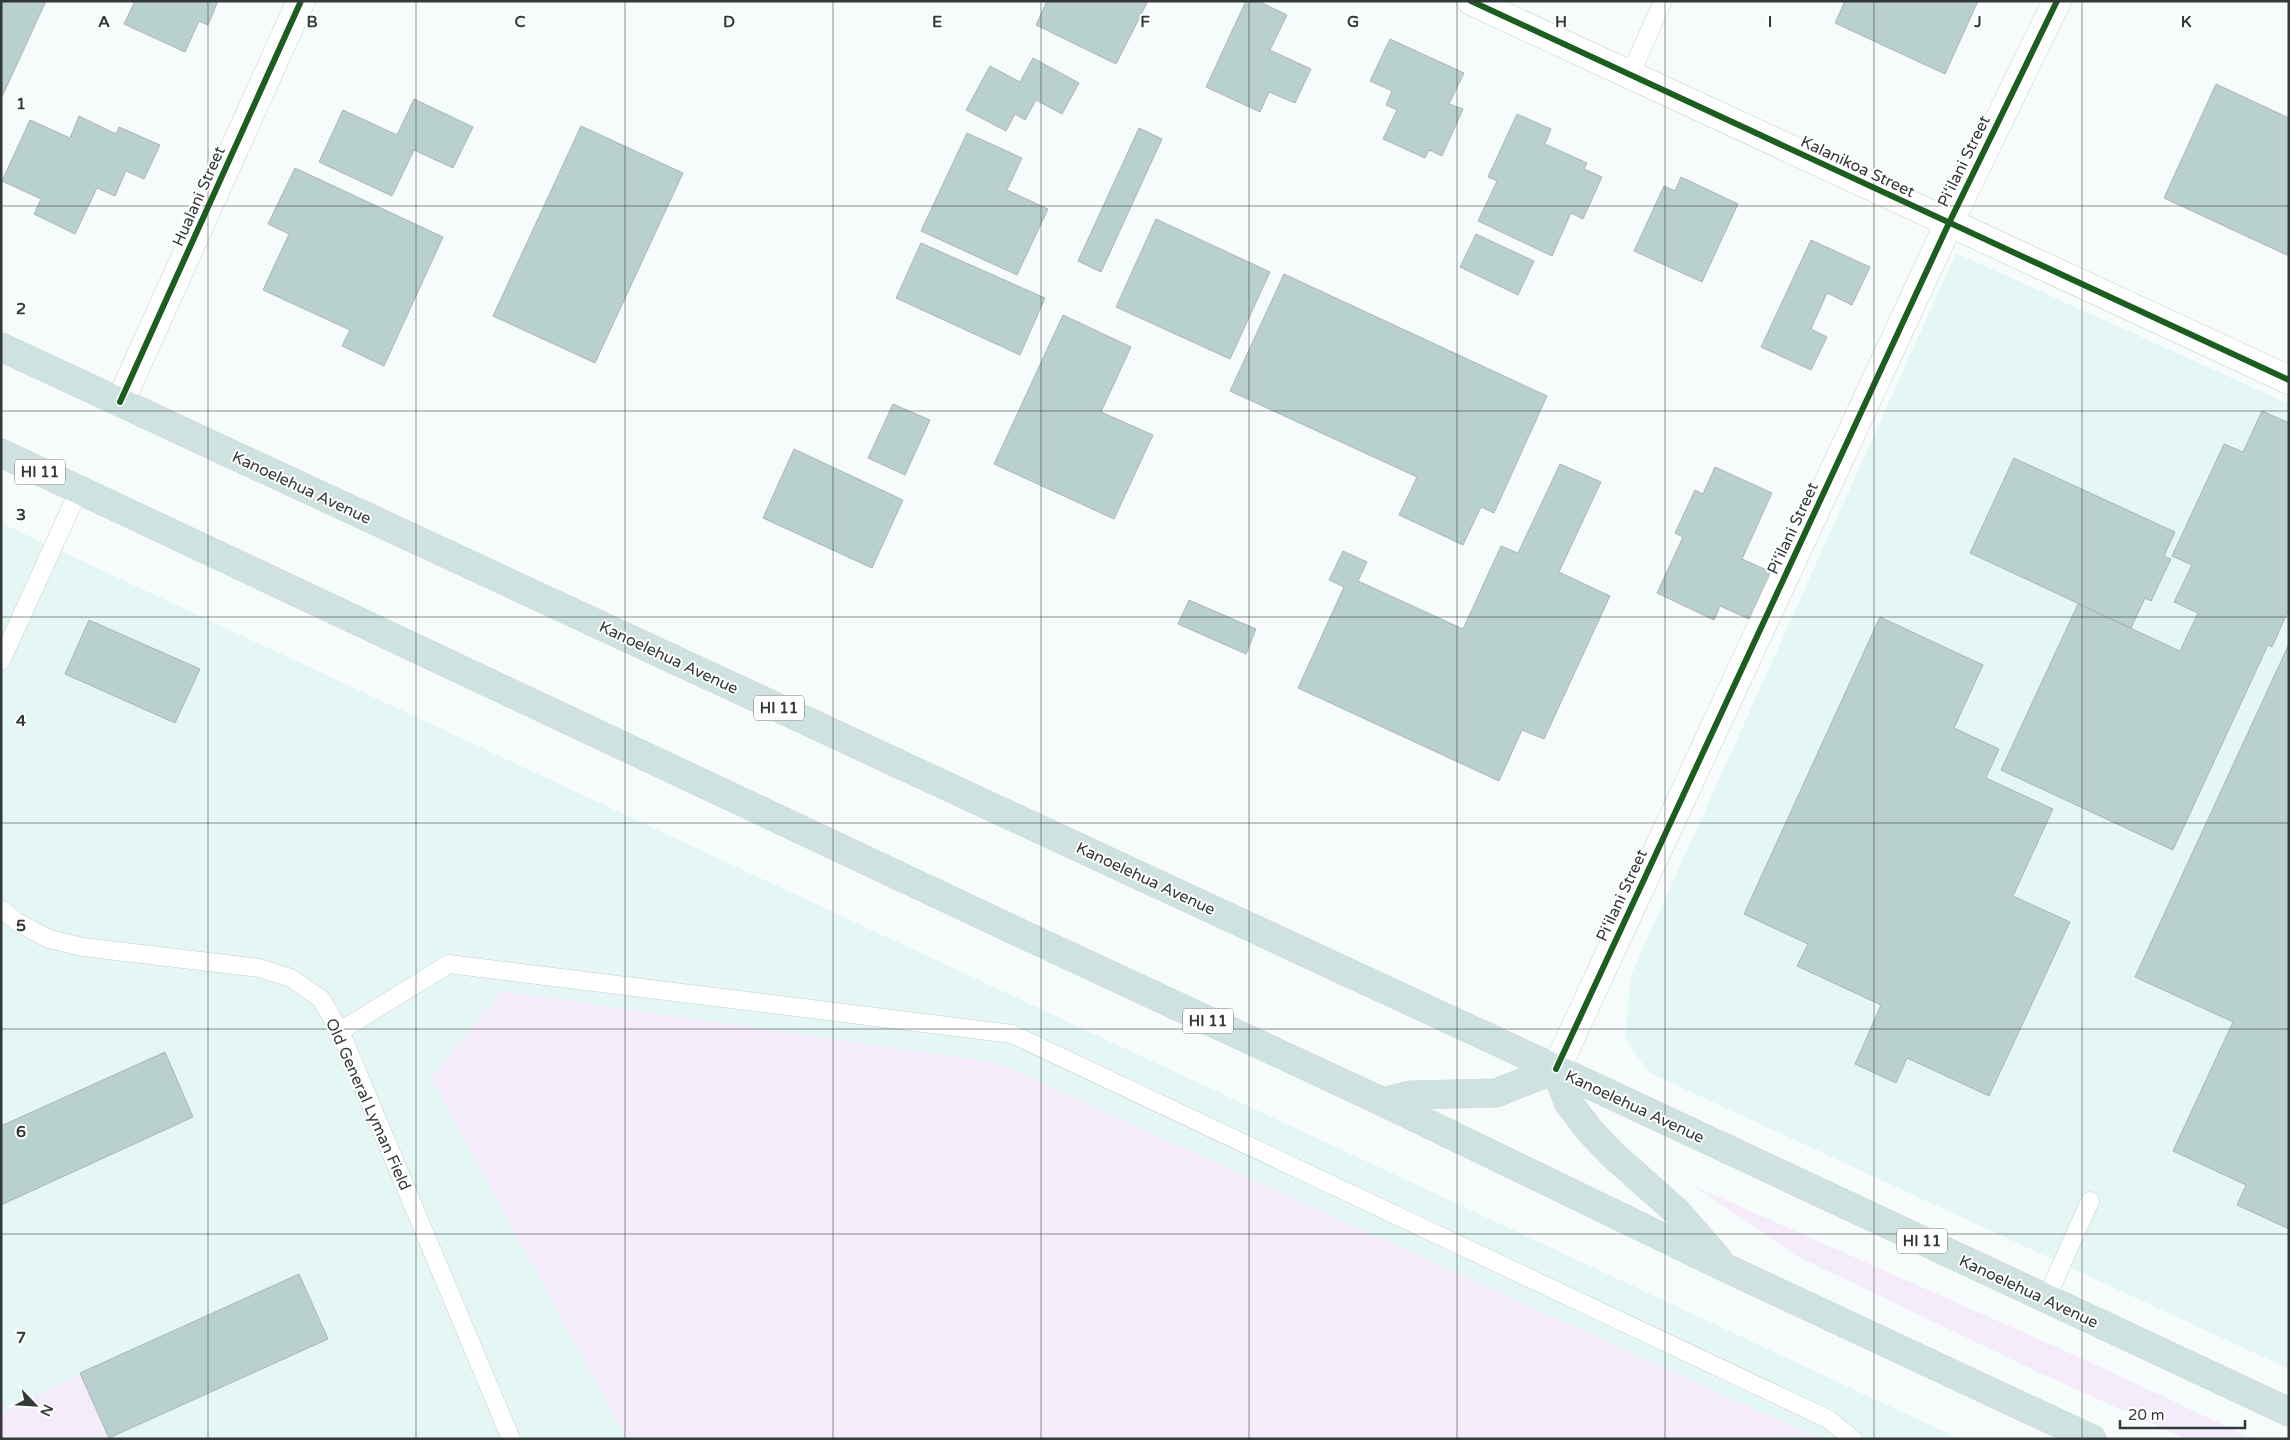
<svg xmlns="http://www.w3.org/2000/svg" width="2290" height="1440" viewBox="0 0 2290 1440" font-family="'Varela Round',sans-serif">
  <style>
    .built { fill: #e4f7f4 }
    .green { fill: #f4ecfa }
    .building { fill: #b8d1ce; stroke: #afb4b4 }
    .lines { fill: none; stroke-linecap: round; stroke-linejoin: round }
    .lane-casing { stroke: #c7cecd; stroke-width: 19 }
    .street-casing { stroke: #c7cecd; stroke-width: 29 }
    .highway-casing { stroke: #d3d7d6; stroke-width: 29 }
    .lane { stroke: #fefffe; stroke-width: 18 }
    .street { stroke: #fefffe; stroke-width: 28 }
    .highway { stroke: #cee2e0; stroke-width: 28 }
    .cycleway-casing { stroke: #fff; stroke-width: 9 }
    .cycleway { stroke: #1b5e20; stroke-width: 6 }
    .grid { fill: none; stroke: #323938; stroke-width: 1; stroke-opacity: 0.55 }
    .labels { text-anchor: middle; stroke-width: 4; stroke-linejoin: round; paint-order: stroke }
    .shield { fill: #fff; stroke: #707474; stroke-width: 1 }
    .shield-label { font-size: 15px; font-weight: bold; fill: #323938 }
    .street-label { font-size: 16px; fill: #323938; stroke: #fff }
    .grid-label { font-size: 16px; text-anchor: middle; font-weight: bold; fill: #323938; stroke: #fff; stroke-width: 4; stroke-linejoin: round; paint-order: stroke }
  </style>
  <rect width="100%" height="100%" fill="#f6fcfb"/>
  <g class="built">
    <polygon points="1956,253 2289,404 2289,1369 1648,1072 1625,1038 1631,975"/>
    <polygon points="1,523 1960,1439 1,1439"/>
  </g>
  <g class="green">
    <polygon points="502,991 998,1063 1820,1439 627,1439 431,1078"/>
    <polygon points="1694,1186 2090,1362 2253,1439 2186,1439 2040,1373 1797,1256"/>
    <polygon points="80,1373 109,1439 1,1439 1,1413"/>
  </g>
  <g class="building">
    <polygon points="1,1 46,1 1,99"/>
    <polygon points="135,1 218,1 208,25 199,21 185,52 124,24"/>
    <polygon points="1047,1 1148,1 1116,64 1036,25"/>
    <polygon points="1246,1 1258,1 1287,15 1270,50 1311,69 1295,103 1269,92 1260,112 1206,87"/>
    <polygon points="1845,1 1978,1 1945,74 1835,23"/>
    <polygon points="1390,39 1464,73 1449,104 1463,109 1442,156 1429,150 1425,158 1383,139 1397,110 1386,105 1392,91 1370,81"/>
    <polygon points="1033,58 1079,83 1062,114 1036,100 1025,120 1015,114 1006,131 966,110 990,66 1020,82"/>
    <polygon points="2216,84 2289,118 2289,256 2164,198"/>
    <polygon points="414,99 473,127 453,168 414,150 392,196 319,162 343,110 397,135"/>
    <polygon points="1517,114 1551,129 1545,144 1587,163 1584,169 1602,177 1583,219 1571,213 1552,256 1478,221 1497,181 1488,177"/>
    <polygon points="79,116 116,134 119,127 160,145 144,179 126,171 115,196 97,188 75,234 34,214 41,199 2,181 30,120 70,138"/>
    <polygon points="581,126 683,173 595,363 493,316"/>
    <polygon points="1139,128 1162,139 1101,272 1078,261"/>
    <polygon points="967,133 1022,158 1007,190 1048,209 1017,275 921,231"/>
    <polygon points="295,168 443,237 384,366 342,346 350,330 263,290 289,234 268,224"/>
    <polygon points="1681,177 1738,204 1702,282 1634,251 1664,186 1675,191"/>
    <polygon points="1156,219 1270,272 1230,359 1116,307"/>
    <polygon points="1476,234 1534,261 1518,295 1460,267"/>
    <polygon points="1811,240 1870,267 1852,305 1827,293 1811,329 1827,337 1811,370 1761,347"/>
    <polygon points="921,243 1045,298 1020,355 896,298"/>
    <polygon points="1284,274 1547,396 1494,513 1481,507 1463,545 1399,515 1417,477 1230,391"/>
    <polygon points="1063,315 1131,347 1101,412 1153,435 1114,519 994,464"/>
    <polygon points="893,404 930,420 905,475 868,458"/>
    <polygon points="2262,411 2289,423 2289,609 2272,647 2268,645 2173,850 2001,770 2078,604 2180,651 2198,613 2174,602 2192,565 2172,556 2224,444 2243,452"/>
    <polygon points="794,449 903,500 872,568 763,518"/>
    <polygon points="2014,458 2175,532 2164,556 2171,559 2151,601 2145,598 2131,628 1970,553"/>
    <polygon points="1560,464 1601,482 1559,572 1610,596 1544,739 1522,730 1499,781 1298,688 1344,587 1329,580 1343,551 1367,562 1358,581 1463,629 1501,546 1518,553"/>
    <polygon points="1715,467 1772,493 1742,559 1771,572 1749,619 1720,606 1714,620 1657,593 1683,537 1675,533 1695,490 1703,494"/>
    <polygon points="1189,600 1256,629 1246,654 1178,624"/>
    <polygon points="1880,617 1983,665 1954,728 1999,749 1986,778 2053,809 2013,896 2070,922 1989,1096 1907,1058 1896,1083 1855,1064 1881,1005 1797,966 1808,944 1744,914"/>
    <polygon points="89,620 200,669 175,723 65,674"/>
    <polygon points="2289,644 2289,1229 2237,1205 2246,1185 2173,1151 2233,1022 2135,977"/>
    <polygon points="165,1052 193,1117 1,1205 1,1126"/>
    <polygon points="299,1274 328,1339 109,1438 80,1373"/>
  </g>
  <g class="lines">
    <g class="lane-casing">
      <g id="lane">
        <polyline points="1630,75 1663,1"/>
        <polyline points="1,661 79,490"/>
        <polyline points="1,909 17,922 49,939 83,947 259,968 291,978 321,999 340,1031 511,1439"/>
        <polyline points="340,1031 449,964 1012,1034 1828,1419 1853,1439"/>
        <polyline points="2046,1299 2090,1201"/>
      </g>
    </g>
    <g class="street-casing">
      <g id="street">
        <polyline points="1471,1 2289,380"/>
        <polyline points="120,402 301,1"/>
        <polyline points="1556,1069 1949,223 2057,1"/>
      </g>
    </g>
    <g class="highway-casing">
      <g id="highway">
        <polyline points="1,347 1556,1069 2289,1412"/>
        <polyline points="1,453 1033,939 1383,1102 1724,1267 2092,1439"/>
        <polyline points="1556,1069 1568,1102 1590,1131 1613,1155 1676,1211 1718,1259"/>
        <polyline points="1383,1102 1410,1095 1496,1093 1556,1069"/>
      </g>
    </g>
    <use href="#lane" class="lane"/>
    <use href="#street" class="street"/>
    <use href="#highway" class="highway"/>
    <g class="cycleway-casing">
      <g id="cycleway">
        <polyline points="1471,1 2289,380"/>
        <polyline points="120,402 301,1"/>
        <polyline points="1556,1069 1949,223 2057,1"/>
      </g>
    </g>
    <use href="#cycleway" class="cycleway"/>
  </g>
  <path class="grid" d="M208,1V1439M416,1V1439M625,1V1439M833,1V1439M1041,1V1439M1249,1V1439M1457,1V1439M1665,1V1439M1874,1V1439M2082,1V1439M1,206H2289M1,411H2289M1,617H2289M1,823H2289M1,1029H2289M1,1234H2289"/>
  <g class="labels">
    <g class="shield">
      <rect x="15" y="459.5" width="50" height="25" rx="4"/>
      <rect x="754" y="695.5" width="50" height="25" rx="4"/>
      <rect x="1183" y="1008.5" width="50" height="25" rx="4"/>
      <rect x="1897" y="1228.5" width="50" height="25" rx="4"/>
    </g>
    <g class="shield-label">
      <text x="40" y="477">HI 11</text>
      <text x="779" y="713">HI 11</text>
      <text x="1208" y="1026">HI 11</text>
      <text x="1922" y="1246">HI 11</text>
    </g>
    <g class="street-label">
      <text transform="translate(1963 161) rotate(-64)" y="6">Pi‘ilani Street</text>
      <text transform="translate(1858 166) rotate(25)" y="6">Kalanikoa Street</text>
      <text transform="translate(198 196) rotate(-66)" y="6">Hualani Street</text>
      <text transform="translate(302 487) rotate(25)" y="6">Kanoelehua Avenue</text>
      <text transform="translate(1792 528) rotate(-65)" y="6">Pi‘ilani Street</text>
      <text transform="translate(669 657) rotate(25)" y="6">Kanoelehua Avenue</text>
      <text transform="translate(1146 878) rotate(25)" y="6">Kanoelehua Avenue</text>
      <text transform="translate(1621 895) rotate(-65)" y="6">Pi‘ilani Street</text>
      <text transform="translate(369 1104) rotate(66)" y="6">Old General Lyman Field</text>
      <text transform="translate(1635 1106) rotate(25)" y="6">Kanoelehua Avenue</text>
      <text transform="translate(2029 1291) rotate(25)" y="6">Kanoelehua Avenue</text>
    </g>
  </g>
  <g class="grid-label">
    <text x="104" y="27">A</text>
    <text x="312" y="27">B</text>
    <text x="520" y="27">C</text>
    <text x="729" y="27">D</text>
    <text x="937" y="27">E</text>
    <text x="1145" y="27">F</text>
    <text x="1353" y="27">G</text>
    <text x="1561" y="27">H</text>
    <text x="1770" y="27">I</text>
    <text x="1978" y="27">J</text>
    <text x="2186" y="27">K</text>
    <text x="21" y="109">1</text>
    <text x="21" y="314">2</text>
    <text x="21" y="520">3</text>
    <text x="21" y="726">4</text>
    <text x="21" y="931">5</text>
    <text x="21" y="1137">6</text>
    <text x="21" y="1343">7</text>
  </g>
  <rect width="2290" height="1440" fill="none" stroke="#323938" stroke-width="5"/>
  <g transform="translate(35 1405) rotate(115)" stroke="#ffffff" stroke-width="4" paint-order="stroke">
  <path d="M0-4L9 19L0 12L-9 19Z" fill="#323938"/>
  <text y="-8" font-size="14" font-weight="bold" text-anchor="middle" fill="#323938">N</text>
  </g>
  <path d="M2120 1420v8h125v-8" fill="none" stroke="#323938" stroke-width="2.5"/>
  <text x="2128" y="1420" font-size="15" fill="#323938" stroke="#ffffff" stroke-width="4" paint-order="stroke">20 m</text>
</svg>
